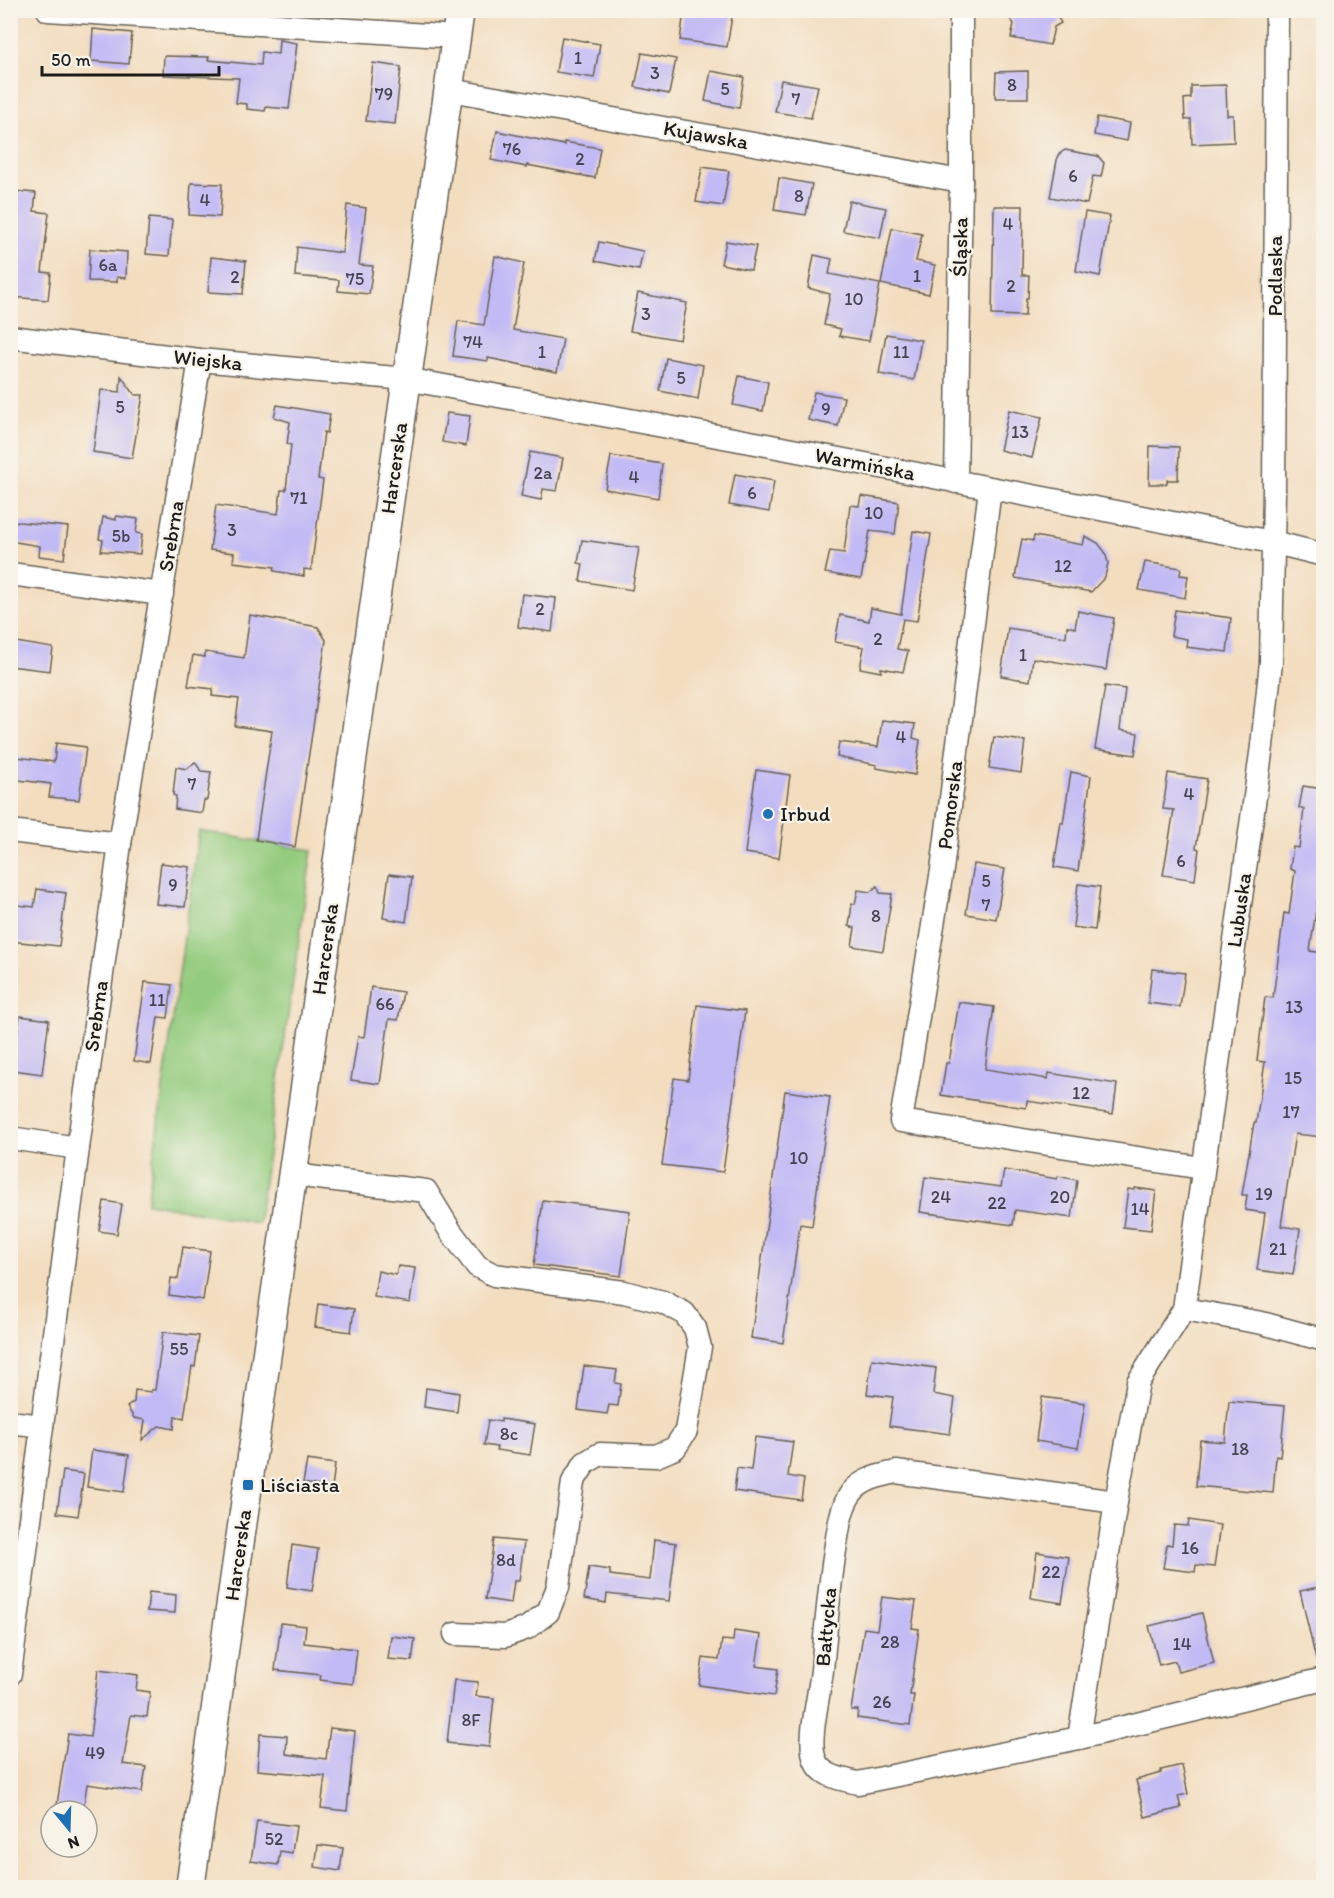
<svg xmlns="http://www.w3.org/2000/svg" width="1334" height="1898" viewBox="0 0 1334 1898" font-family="Itim,sans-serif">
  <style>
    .green { fill: #94cc7f; stroke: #58744e; stroke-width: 1.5 }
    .building { fill: #c2baf4 }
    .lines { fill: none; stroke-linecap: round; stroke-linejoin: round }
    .minor-casing { stroke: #676055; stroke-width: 25 }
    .tertiary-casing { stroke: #676055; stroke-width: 31 }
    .minor { stroke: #fff; stroke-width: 22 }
    .tertiary { stroke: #fff; stroke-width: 28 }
    .poi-dot { fill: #1f6fb2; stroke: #f7f3e8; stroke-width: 2 }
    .labels { text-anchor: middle; stroke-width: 4.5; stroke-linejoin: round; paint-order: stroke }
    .number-label { font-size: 18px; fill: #464452 }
    .street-label { font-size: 21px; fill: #1c1c1c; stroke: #f7f3e8 }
    .poi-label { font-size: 21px; fill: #1c1c1c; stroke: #f7f3e8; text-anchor: start }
  </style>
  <rect width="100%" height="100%" fill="#f7f3e8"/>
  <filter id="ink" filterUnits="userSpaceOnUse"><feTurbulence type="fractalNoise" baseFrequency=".0167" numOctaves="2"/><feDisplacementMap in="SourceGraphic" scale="12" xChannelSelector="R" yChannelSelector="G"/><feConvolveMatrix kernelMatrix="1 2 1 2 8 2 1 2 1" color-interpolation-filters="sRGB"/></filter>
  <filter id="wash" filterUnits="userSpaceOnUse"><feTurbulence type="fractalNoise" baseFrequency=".008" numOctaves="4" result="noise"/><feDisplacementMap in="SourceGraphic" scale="24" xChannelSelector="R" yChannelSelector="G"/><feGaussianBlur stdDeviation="1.35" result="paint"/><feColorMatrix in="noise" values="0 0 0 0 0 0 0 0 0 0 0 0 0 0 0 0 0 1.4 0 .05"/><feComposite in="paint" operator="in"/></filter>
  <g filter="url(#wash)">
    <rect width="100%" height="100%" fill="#f3ddbf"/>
    <polygon class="green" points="199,831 312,850 258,1223 147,1203"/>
    <g id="blocks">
      <g class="building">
        <polygon points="703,10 733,10 727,47 680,40 684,12 702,14"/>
        <polygon points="1016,10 1054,10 1061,23 1054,27 1050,45 1011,38 1014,24 1010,19 1015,15"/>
        <polygon points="93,29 132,33 129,64 91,61"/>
        <polygon points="562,37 600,44 594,78 556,72"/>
        <polygon points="279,40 297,43 289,109 266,107 265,111 247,109 247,104 236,103 239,78 163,75 164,56 209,57 208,60 261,65 262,52 278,54"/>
        <polygon points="642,53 676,59 669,94 635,87"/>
        <polygon points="373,63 401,67 395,124 366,121"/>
        <polygon points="711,71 744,77 739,108 705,101"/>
        <polygon points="1028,71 1028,98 995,98 996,72"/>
        <polygon points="781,80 818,86 811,118 775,112"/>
        <polygon points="1226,85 1227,115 1233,115 1234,142 1192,144 1191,119 1185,120 1184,99 1191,98 1191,86"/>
        <polygon points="1097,117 1130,123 1127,141 1094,135"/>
        <polygon points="497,131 564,145 564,142 600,148 595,178 527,165 527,167 491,160"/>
        <polygon points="1065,150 1098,156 1104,163 1101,177 1093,176 1087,204 1050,197 1058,155"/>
        <polygon points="702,167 729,171 723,206 696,202"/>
        <polygon points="779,178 812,184 806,215 774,210"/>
        <polygon points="191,183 222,184 220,217 189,215"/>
        <polygon points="13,191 36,193 34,211 49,213 42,272 51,273 48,300 10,297 10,219"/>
        <polygon points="849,201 886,208 880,238 843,231"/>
        <polygon points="347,205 366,208 359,265 373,266 369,294 338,291 339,280 295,276 297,247 342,253"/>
        <polygon points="994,206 1023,206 1022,275 1029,275 1028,298 1026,298 1025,316 992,315"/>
        <polygon points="1085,212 1110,216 1100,276 1076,271"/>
        <polygon points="149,218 172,220 169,256 146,254"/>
        <polygon points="892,228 922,234 916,261 935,265 929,294 881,284"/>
        <polygon points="726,241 756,246 751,270 721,264"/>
        <polygon points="599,242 643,251 639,270 595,261"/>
        <polygon points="90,249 127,252 126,278 117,277 117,282 88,281"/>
        <polygon points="814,255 832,259 829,274 880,284 869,341 839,336 841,329 824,325 830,294 808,288"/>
        <polygon points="495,256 524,263 513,330 563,339 557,372 488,358 488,361 453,356 458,321 484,325"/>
        <polygon points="211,257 246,261 243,294 208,292"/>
        <polygon points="638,293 687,303 680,340 630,331"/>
        <polygon points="886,334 921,340 914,380 879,374"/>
        <polygon points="666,358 703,365 698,399 660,391"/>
        <polygon points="121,376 135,395 143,395 132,458 93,452 101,390 120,392"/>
        <polygon points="739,376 768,382 763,411 733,405"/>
        <polygon points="814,392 844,397 838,426 808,420"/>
        <polygon points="277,405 330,414 327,433 324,432 318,479 323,480 311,570 304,569 304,576 274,571 275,567 233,562 234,553 210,550 216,505 278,514 281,490 286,490 291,445 287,444 290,422 274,417"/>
        <polygon points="1009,410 1042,417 1032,458 1000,450"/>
        <polygon points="447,413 470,416 466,446 442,442"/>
        <polygon points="1150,446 1179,447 1178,480 1167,480 1167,484 1149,484"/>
        <polygon points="530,452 563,458 557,491 543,489 541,500 521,496"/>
        <polygon points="611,456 662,464 658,498 605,489"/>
        <polygon points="735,474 774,481 769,512 729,505"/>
        <polygon points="861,496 899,502 895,534 870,531 861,579 825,573 830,551 844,553 850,505 859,506"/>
        <polygon points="116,516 138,519 136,533 142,534 140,554 101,551 103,540 99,539 103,517 116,520"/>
        <polygon points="10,521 68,527 64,559 39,556 40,546 10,541"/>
        <polygon points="913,531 931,534 917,621 903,619 897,649 908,651 903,672 881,668 881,672 860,668 864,647 835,642 840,615 869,621 871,608 901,614"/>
        <polygon points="1034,536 1083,545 1085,536 1098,543 1105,552 1108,563 1105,577 1091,592 1015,578 1022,539 1033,541"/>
        <polygon points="582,540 639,548 632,590 580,581 583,564 578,563"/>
        <polygon points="1145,562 1181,568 1180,575 1188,576 1185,598 1139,590"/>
        <polygon points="522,594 556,598 552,632 518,627"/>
        <polygon points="1175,610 1231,618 1227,652 1186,647 1187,639 1171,636"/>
        <polygon points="1078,611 1114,618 1106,670 1033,658 1030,681 1001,676 1008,628 1066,637 1067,626 1075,628"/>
        <polygon points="250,615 318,627 326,640 295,847 256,840 272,731 235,726 239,699 212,696 213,689 188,686 193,655 205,657 205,652 244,658"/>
        <polygon points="10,641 53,648 50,671 10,666"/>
        <polygon points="1105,686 1125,689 1120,730 1138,733 1135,755 1095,749"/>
        <polygon points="882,720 915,724 913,738 920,740 915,775 876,768 877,765 837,757 839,742 878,747"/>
        <polygon points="994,737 1025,741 1021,773 989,768"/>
        <polygon points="56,743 86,747 79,800 49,797 51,784 10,779 10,756 54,762"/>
        <polygon points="195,762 201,771 211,772 207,800 204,800 202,813 175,809 176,796 173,795 176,767 187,769"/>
        <polygon points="756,770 790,775 779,858 745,853"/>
        <polygon points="1071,772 1091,776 1078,871 1054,867 1061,822 1063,823"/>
        <polygon points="1168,773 1207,779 1196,848 1199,849 1195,880 1163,875 1174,810 1163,809"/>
        <polygon points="1303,786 1323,789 1323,891 1319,890 1310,951 1323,953 1323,1137 1295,1134 1281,1226 1300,1229 1293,1275 1257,1270 1265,1213 1245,1210 1247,1195 1242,1195 1254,1123 1256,1123 1265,1062 1257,1061 1265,997 1273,998 1284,913 1289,914 1295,871 1290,869 1293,847 1299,848 1304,809 1299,808"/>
        <polygon points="161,863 190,867 185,907 156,904"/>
        <polygon points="974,864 1005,869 996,919 966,914"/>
        <polygon points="389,874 412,877 406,922 383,918"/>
        <polygon points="1078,884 1100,887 1095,930 1073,927"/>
        <polygon points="877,886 880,893 892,894 883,951 852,946 855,928 849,926 852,904 855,904 858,890 870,892"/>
        <polygon points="37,889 66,893 59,946 10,941 10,904 34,907"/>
        <polygon points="1152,969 1185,973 1180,1007 1148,1003"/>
        <polygon points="145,982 172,985 168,1018 158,1017 151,1064 134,1061"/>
        <polygon points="371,987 403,992 398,1020 389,1019 380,1084 351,1080 358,1036 364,1037"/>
        <polygon points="959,1002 994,1007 985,1069 1048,1079 1049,1073 1117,1084 1113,1114 1027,1101 1026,1108 941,1095 946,1063 949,1063"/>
        <polygon points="697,1005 745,1011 723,1172 662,1165 674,1078 688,1080"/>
        <polygon points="20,1016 49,1020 42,1074 13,1070 14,1057 10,1057 10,1034 17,1035"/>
        <polygon points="785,1091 830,1097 812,1226 800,1224 783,1343 751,1338"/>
        <polygon points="1004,1170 1057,1179 1058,1176 1077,1180 1072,1218 1015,1210 1013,1225 920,1212 925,1177 1001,1187"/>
        <polygon points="1135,1188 1156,1191 1151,1230 1123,1227 1128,1189 1134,1190"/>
        <polygon points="543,1200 630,1211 621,1276 534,1265"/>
        <polygon points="104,1201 122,1204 117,1234 99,1231"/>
        <polygon points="183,1247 210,1251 203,1300 169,1295 171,1278 178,1279"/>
        <polygon points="398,1266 415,1268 410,1303 374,1297 378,1271 396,1275"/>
        <polygon points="318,1304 354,1309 351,1332 315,1327"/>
        <polygon points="163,1332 199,1336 195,1367 192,1366 184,1418 175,1416 174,1429 159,1426 142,1440 145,1420 134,1418 127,1407 134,1402 135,1390 151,1392 151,1390 155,1390"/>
        <polygon points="872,1359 936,1368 933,1394 955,1398 950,1434 889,1426 893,1397 867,1394"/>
        <polygon points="584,1366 617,1370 615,1383 621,1384 618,1406 609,1405 607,1414 578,1410"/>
        <polygon points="426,1388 459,1393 457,1412 424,1407"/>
        <polygon points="1042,1397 1085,1403 1078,1448 1036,1441"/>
        <polygon points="1229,1401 1285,1406 1280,1457 1276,1456 1273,1493 1196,1486 1200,1440 1225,1442"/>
        <polygon points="501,1419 535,1424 530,1455 496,1450 497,1447 484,1445 488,1420 501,1422"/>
        <polygon points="755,1437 793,1442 788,1476 804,1479 801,1500 734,1491 737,1468 751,1470"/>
        <polygon points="92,1450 129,1455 124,1492 87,1487"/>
        <polygon points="307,1460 335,1464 332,1488 303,1483"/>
        <polygon points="63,1471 84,1474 78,1516 57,1513"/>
        <polygon points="1189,1520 1220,1525 1214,1567 1196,1565 1195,1572 1163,1568 1167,1544 1172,1545 1174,1525 1188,1526"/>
        <polygon points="494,1539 524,1542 519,1581 514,1581 511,1603 485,1599"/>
        <polygon points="654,1540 676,1543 669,1601 607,1594 606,1603 584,1599 589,1567 610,1570 610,1575 650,1580"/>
        <polygon points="292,1545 318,1549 312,1591 287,1587"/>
        <polygon points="1037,1552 1069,1557 1062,1603 1031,1598"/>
        <polygon points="1323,1586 1323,1660 1316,1660 1300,1591"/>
        <polygon points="149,1592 176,1595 175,1613 147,1611"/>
        <polygon points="882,1597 916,1601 912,1628 919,1629 910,1695 914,1695 910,1725 857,1718 858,1710 851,1710 864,1628 877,1630"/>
        <polygon points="1202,1613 1214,1663 1178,1672 1175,1661 1159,1665 1149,1626"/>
        <polygon points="281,1623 306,1626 304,1643 357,1649 353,1684 320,1680 321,1675 275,1670"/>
        <polygon points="734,1631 761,1635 756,1666 778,1669 774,1696 699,1685 703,1658 719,1660 722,1640 733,1641"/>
        <polygon points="391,1636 415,1639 412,1661 388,1659"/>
        <polygon points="98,1670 138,1675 136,1690 150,1692 147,1717 131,1715 123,1764 146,1767 142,1792 87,1784 83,1811 56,1811 68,1734 90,1737"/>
        <polygon points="454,1680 478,1682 476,1696 494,1698 489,1747 447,1743"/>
        <polygon points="330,1728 355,1731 347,1811 321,1808 325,1776 257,1770 260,1734 287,1736 286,1754 326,1759"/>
        <polygon points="1182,1765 1188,1794 1178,1796 1181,1808 1145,1817 1136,1780 1161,1773 1161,1770"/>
        <polygon points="257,1821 296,1826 292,1853 280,1851 278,1865 251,1861"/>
        <polygon points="318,1845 343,1848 340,1871 315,1867"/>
      </g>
    </g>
  </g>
  <g filter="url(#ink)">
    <use href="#blocks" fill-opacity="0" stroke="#676055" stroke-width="1.5"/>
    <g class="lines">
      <g class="minor-casing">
        <g id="minor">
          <polyline points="48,10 457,37"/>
          <polyline points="450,90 961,181"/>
          <polyline points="10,337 200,360 406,379 761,444 1272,542 1324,555"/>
          <polyline points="956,482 961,181 961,10"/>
          <polyline points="990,489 942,870 901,1121 1202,1168"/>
          <polyline points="10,574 162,594"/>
          <polyline points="10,831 120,844"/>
          <polyline points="10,1138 78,1148"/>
          <polyline points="293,1171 310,1177 426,1191 451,1232 477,1266 494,1275 624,1292 663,1302 684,1313 695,1328 700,1347 686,1431 675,1448 656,1456 600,1454 585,1463 573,1482 558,1587 548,1612 527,1628 505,1636 455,1634"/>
          <polyline points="1184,1309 1262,1323 1324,1340"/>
          <polyline points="10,1422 42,1426"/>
          <path d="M1116,1502L896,1472C880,1476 864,1478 852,1492C841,1506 839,1526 836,1544C829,1586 826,1628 822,1670C820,1693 807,1740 815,1760C822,1777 842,1779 858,1783L1079,1738L1324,1679"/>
          <polyline points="10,1674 78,1148 120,844 200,360"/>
          <polyline points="1079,1738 1116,1502 1138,1382 1184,1309 1262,746 1271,662 1274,491 1277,10"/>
        </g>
      </g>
      <g class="tertiary-casing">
        <polyline id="tertiary" points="190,1888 460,10"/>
      </g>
      <use href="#minor" class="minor"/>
      <use href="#tertiary" class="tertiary"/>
    </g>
  </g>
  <g class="poi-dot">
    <circle cx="768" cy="814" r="6"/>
    <rect x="242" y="1479" width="12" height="12" rx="3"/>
  </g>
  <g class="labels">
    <g class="number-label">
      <text x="578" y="64">1</text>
      <text x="655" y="79">3</text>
      <text x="1012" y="91">8</text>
      <text x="725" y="95">5</text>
      <text x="384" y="100">79</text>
      <text x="796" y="105">7</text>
      <text x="512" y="155">76</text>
      <text x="580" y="165">2</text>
      <text x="1073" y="182">6</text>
      <text x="799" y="202">8</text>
      <text x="205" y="206">4</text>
      <text x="1008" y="230">4</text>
      <text x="108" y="271">6a</text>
      <text x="917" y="282">1</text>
      <text x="235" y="283">2</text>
      <text x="355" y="285">75</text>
      <text x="1011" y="292">2</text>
      <text x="854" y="305">10</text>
      <text x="646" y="320">3</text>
      <text x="473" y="348">74</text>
      <text x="542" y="358">1</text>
      <text x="901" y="358">11</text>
      <text x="681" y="384">5</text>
      <text x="120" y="413">5</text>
      <text x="826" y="415">9</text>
      <text x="1020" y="438">13</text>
      <text x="543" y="479">2a</text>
      <text x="634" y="483">4</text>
      <text x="752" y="499">6</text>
      <text x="299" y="504">71</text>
      <text x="874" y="519">10</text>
      <text x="232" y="536">3</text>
      <text x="121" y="542">5b</text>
      <text x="1063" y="572">12</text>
      <text x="540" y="615">2</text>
      <text x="878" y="645">2</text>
      <text x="1023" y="661">1</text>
      <text x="901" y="743">4</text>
      <text x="192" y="790">7</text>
      <text x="1189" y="800">4</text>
      <text x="1181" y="867">6</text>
      <text x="986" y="887">5</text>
      <text x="173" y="891">9</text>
      <text x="986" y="911">7</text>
      <text x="876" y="922">8</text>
      <text x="157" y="1006">11</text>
      <text x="385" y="1010">66</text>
      <text x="1294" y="1013">13</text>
      <text x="1293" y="1084">15</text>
      <text x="1081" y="1099">12</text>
      <text x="1291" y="1118">17</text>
      <text x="799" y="1164">10</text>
      <text x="1264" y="1200">19</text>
      <text x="941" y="1203">24</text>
      <text x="1060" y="1203">20</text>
      <text x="997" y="1209">22</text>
      <text x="1140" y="1215">14</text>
      <text x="1278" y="1255">21</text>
      <text x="179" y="1355">55</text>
      <text x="509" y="1440">8c</text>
      <text x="1240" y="1455">18</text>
      <text x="1190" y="1554">16</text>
      <text x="506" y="1566">8d</text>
      <text x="1051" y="1578">22</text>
      <text x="890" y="1648">28</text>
      <text x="1182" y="1650">14</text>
      <text x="882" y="1708">26</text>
      <text x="471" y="1726">8F</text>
      <text x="95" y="1759">49</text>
      <text x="274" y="1845">52</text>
    </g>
    <g class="street-label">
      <text transform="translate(706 135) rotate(10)" y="7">Kujawska</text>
      <text transform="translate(960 247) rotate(-89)" y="7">Śląska</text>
      <text transform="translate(1275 276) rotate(-90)" y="7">Podlaska</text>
      <text transform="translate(208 360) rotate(6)" y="7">Wiejska</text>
      <text transform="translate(865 464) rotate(11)" y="7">Warmińska</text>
      <text transform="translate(394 468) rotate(-82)" y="7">Harcerska</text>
      <text transform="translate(171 536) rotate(-81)" y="7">Srebrna</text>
      <text transform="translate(950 805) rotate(-83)" y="7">Pomorska</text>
      <text transform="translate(1239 910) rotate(-82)" y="7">Lubuska</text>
      <text transform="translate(325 949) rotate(-82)" y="7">Harcerska</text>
      <text transform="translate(96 1016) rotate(-82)" y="7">Srebrna</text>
      <text transform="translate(238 1555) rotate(-82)" y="7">Harcerska</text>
      <text transform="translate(826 1627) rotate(-85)" y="7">Bałtycka</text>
    </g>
    <g class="poi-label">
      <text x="780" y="821">Irbud</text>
      <text x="260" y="1492">Liściasta</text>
    </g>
  </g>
  <rect width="1334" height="1898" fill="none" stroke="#f7f3e8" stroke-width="36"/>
  <g transform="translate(69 1829) rotate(161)"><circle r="28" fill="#f7f3e8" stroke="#9f9d96" stroke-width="1.5"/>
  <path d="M0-4.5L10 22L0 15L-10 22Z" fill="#1f6fb2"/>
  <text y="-9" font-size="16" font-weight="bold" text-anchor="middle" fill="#1c1c1c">N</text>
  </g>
  <path d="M42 66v9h177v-9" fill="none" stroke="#1c1c1c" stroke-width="3"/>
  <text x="51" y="66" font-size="18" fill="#1c1c1c" stroke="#f7f3e8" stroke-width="4.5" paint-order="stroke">50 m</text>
</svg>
